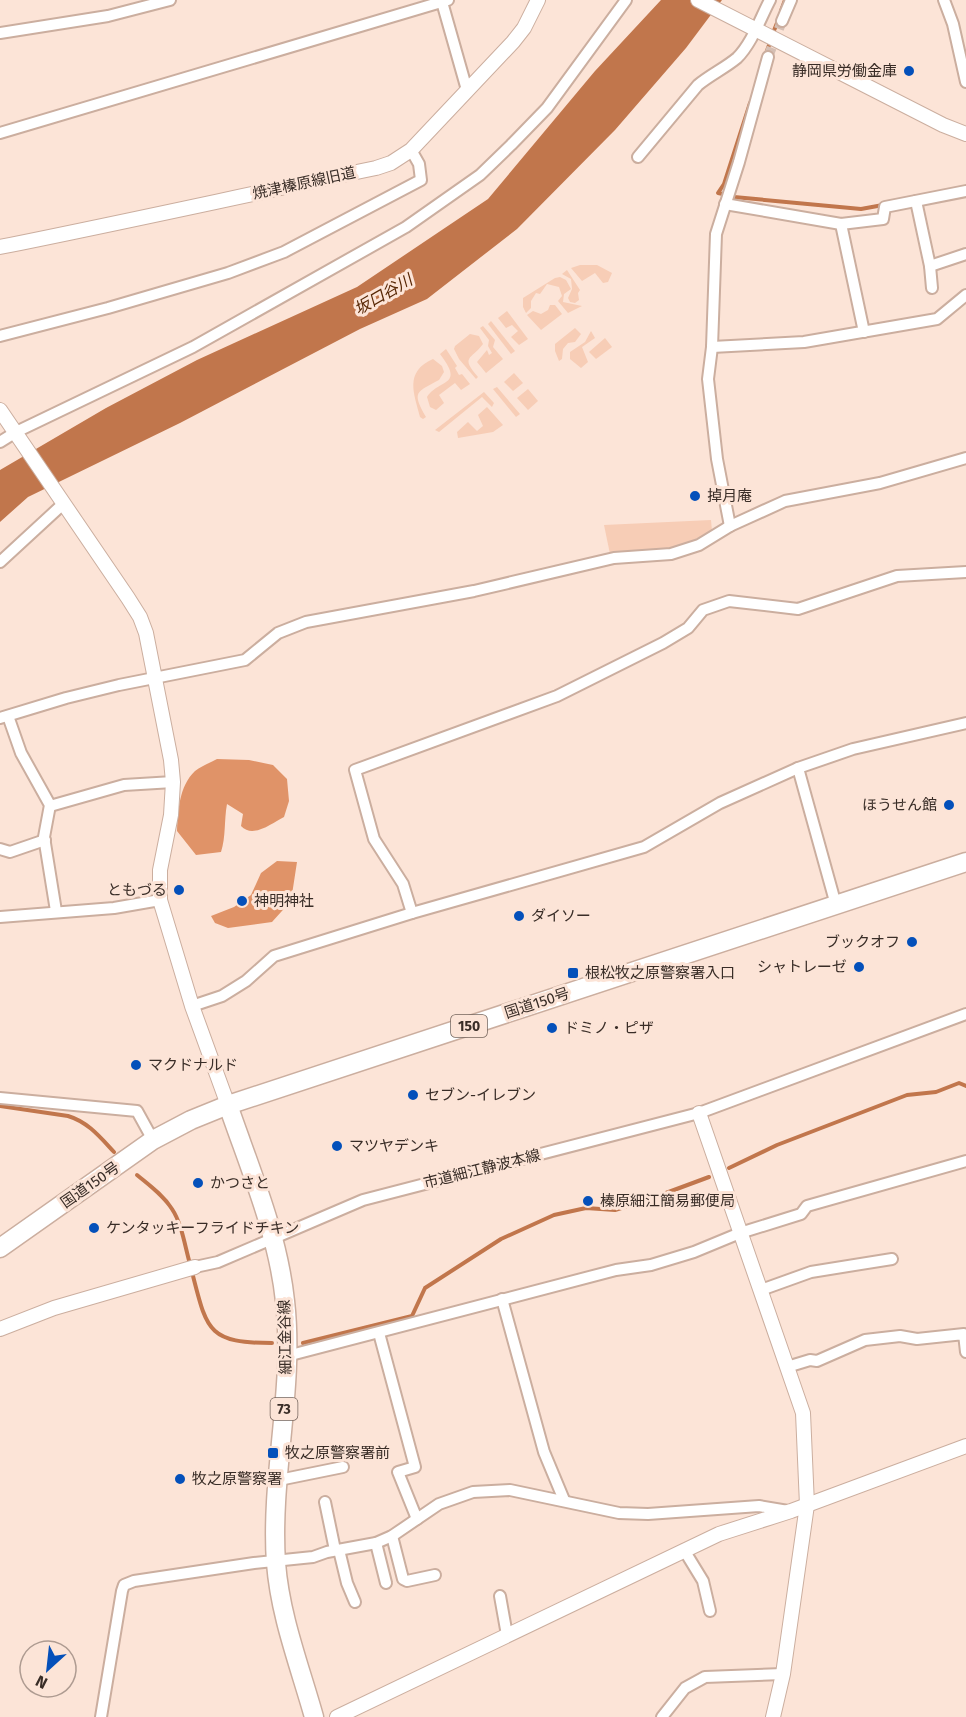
<svg xmlns="http://www.w3.org/2000/svg" width="966" height="1717" viewBox="0 0 966 1717" font-family="'Fira Sans','Noto Sans JP',sans-serif">
  <style>
    .green { fill: #f7cdb6 }
    .forest { fill: #e09368 }
    .water { fill: #c1764c }
    .lines { fill: none; stroke-linecap: round; stroke-linejoin: round }
    .stream { stroke: #c1764c; stroke-width: 4 }
    .minor-tunnel { stroke: #d5bfb4; stroke-width: 10; stroke-dasharray: 10 5; stroke-linecap: butt }
    .minor-casing { stroke: #cbae9f; stroke-width: 14 }
    .tertiary-casing { stroke: #cbae9f; stroke-width: 16 }
    .primary-casing { stroke: #cbae9f; stroke-width: 21 }
    .trunk-casing { stroke: #cbae9f; stroke-width: 21 }
    .minor { stroke: #fff; stroke-width: 10 }
    .tertiary { stroke: #fff; stroke-width: 14 }
    .primary { stroke: #fff; stroke-width: 18 }
    .trunk { stroke: #fff; stroke-width: 18 }
    .poi-dot { fill: #0450ba; stroke: #fce4d7; stroke-width: 2 }
    .labels { text-anchor: middle; stroke-width: 6; stroke-linejoin: round; paint-order: stroke }
    .shield { fill: #fce4d7; stroke: #74645c; stroke-width: 1.5 }
    .shield-label { font-size: 14px; font-weight: bold; fill: #392d27 }
    .poi-label { font-size: 15px; fill: #392d27; stroke: #fce4d7; text-anchor: start }
    .street-label { font-size: 15px; fill: #392d27; stroke: #fce4d7 }
    .water-label { font-size: 16px; font-style: italic; fill: #582705; stroke: #fce4d7 }
  </style>
  <rect width="100%" height="100%" fill="#fce4d7"/>
  <g class="green">
    <polygon points="580,265 597,265 612,273 608,282 603,283 595,273 582,281 571,268"/>
    <polygon points="567,270 580,290 578,293 579,300 575,303 570,302 568,298 572,289 571,279 562,274"/>
    <polygon points="560,277 566,280 571,289 564,294 563,302 582,306 568,313 558,301 562,296 559,287 547,284 540,294 536,293 531,301 531,308 526,313 523,307 523,298 555,278"/>
    <polygon points="550,305 555,305 562,314 541,330 527,315 533,311 541,314 548,310"/>
    <polygon points="507,311 528,339 519,345 511,337 518,331 512,325 506,328 498,318"/>
    <polygon points="491,321 515,351 511,354 488,324"/>
    <polygon points="483,326 495,340 493,347 503,359 486,373 477,362 487,350 489,355 492,353 488,346 489,340 480,328"/>
    <polygon points="575,328 581,334 575,342 568,343 563,349 562,359 559,361 555,351 555,344"/>
    <polygon points="591,331 595,338 582,347 588,362 581,368 570,359 570,352 585,342"/>
    <path d="M470,334L479,336L483,344C471,360 460,356 478,377L476,379L459,359L454,349L455,346Z"/>
    <polygon points="605,338 612,347 596,359 589,352"/>
    <path d="M446,349L457,366L455,368L459,375L462,374L470,384L461,390L455,383L439,395L444,403L436,410L430,407L427,397C440,378 465,387 440,354Z"/>
    <path d="M433,359L442,366L444,372L439,380C417,392 411,391 426,417L423,419L420,417C414,393 404,372 433,359Z"/>
    <polygon points="514,373 523,383 513,391 504,382"/>
    <polygon points="497,387 520,414 516,417 493,389"/>
    <polygon points="528,389 538,401 528,410 517,398"/>
    <polygon points="484,392 494,403 492,407 482,397 439,432 435,430"/>
    <polygon points="487,407 503,425 493,432 458,438 457,432 468,422 477,431 483,426 478,415"/>
    <polygon points="711,520 712,531 673,550 610,554 604,525"/>
  </g>
  <g class="forest">
    <path d="M217,759L249,760L273,765L287,779L289,801L284,817C272,823 253,839 241,826L243,814L227,804C224,820 226,837 221,852L196,855L177,831C178,811 179,786 195,771C201,766 210,763 217,759Z"/>
    <polygon points="277,861 297,862 291,901 272,922 228,928 215,923 211,916 234,907 251,895 261,873"/>
  </g>
  <polygon class="water" points="661,0 722,0 686,48 615,130 517,229 427,299 360,329 180,423 28,497 0,522 0,470 106,408 197,360 357,287 488,199 595,71"/>
  <g class="lines">
    <g class="stream">
      <polyline points="781,11 785,0"/>
      <polyline points="773,33 779,18"/>
      <polyline points="765,56 771,40"/>
      <polyline points="723,194 718,193 724,184 750,103"/>
      <polyline points="734,197 861,209 883,205"/>
      <path d="M0,1106L68,1116C88,1122 100,1137 114,1152"/>
      <polyline points="729,1168 777,1145 907,1095 936,1092 959,1083 966,1086"/>
      <path d="M137,1175C149,1185 163,1195 172,1209C182,1224 185,1247 190,1264"/>
      <path d="M192,1272C207,1330 207,1343 272,1343"/>
      <polyline points="303,1343 412,1316 425,1288 501,1239 554,1215 586,1208 615,1210 647,1200 709,1177"/>
    </g>
    <polyline class="minor-tunnel" points="768,57 782,21"/>
    <g class="minor-casing">
      <g id="minor">
        <polyline points="944,0 953,24 966,82"/>
        <polyline points="442,2 467,90"/>
        <polyline points="782,21 791,0"/>
        <polyline points="0,33 108,16 170,0"/>
        <polyline points="0,133 448,0"/>
        <path d="M638,157L698,85C710,75 725,68 737,58C752,43 760,19 770,0"/>
        <polyline points="916,201 930,266"/>
        <polyline points="725,204 841,224 883,219 885,207 966,191"/>
        <polyline points="841,224 864,332"/>
        <polyline points="932,288 930,266 966,254"/>
        <polyline points="0,336 108,308 228,273 284,252 421,180 419,164 411,150"/>
        <polyline points="712,347 804,342 937,319 966,295"/>
        <polyline points="0,442 16,432 193,347 406,227 480,175 511,145 547,108 626,0"/>
        <polyline points="730,526 717,459 708,379 712,347 716,234 739,162 768,57"/>
        <polyline points="0,562 63,504"/>
        <polyline points="8,716 21,753 50,805 44,837 56,911"/>
        <polyline points="0,718 66,698 119,685 245,660 278,633 306,622 474,591 614,558 671,554 699,545 730,526 785,501 880,483 966,458"/>
        <polyline points="798,768 836,905"/>
        <polyline points="50,806 124,785 173,782"/>
        <polyline points="0,849 10,852 45,840"/>
        <polyline points="412,913 403,884 374,839 355,770 557,696 663,643 688,628 703,610 729,601 798,609 897,576 966,572"/>
        <polyline points="0,917 114,908 160,900"/>
        <polyline points="192,1006 222,996 246,981 274,956 412,913 644,847 720,803 798,768 853,749 966,723"/>
        <polyline points="0,1098 137,1111 153,1140"/>
        <polyline points="195,1267 218,1262 363,1200 699,1113 966,1014"/>
        <polyline points="761,1290 811,1272 892,1259"/>
        <polyline points="502,1299 544,1452 564,1500"/>
        <polyline points="379,1333 415,1467 398,1472 417,1519"/>
        <polyline points="287,1356 616,1270 651,1265 694,1252 740,1233 801,1214 807,1206 966,1161"/>
        <polyline points="787,1367 810,1360 817,1361 865,1340 900,1336 917,1339 964,1334 966,1352"/>
        <polyline points="279,1480 343,1467"/>
        <polyline points="325,1502 335,1550"/>
        <polyline points="392,1536 403,1579 407,1581 435,1575"/>
        <polyline points="376,1543 386,1583"/>
        <polyline points="339,1550 347,1583 355,1602"/>
        <polyline points="684,1550 703,1581 710,1611"/>
        <polyline points="500,1596 507,1635"/>
        <polyline points="101,1717 122,1591 124,1585 134,1581 254,1563 313,1557 327,1552 376,1543 392,1536 439,1504 473,1492 510,1490 619,1513 648,1514 759,1506 788,1511"/>
        <polyline points="662,1717 685,1688 705,1677 783,1674"/>
      </g>
    </g>
    <g class="tertiary-casing">
      <g id="tertiary">
        <polyline points="698,0 943,125 966,134"/>
        <path d="M0,247C125,222 250,194 376,168L391,163L411,150L513,42L524,28L538,0"/>
        <polyline points="0,410 128,598 140,617 146,633 171,760 173,782 171,815 160,870 160,900 192,1006 228,1105"/>
        <polyline points="699,1113 803,1413 807,1505 783,1674 773,1717"/>
        <polyline points="0,1329 54,1308 195,1267"/>
        <polyline points="337,1717 719,1534 791,1511 966,1446"/>
      </g>
    </g>
    <g class="primary-casing">
      <path id="primary" d="M228,1105C250,1169 278,1234 285,1301C295,1388 270,1476 276,1563C280,1616 300,1667 314,1717"/>
    </g>
    <g class="trunk-casing">
      <polyline id="trunk" points="0,1248 153,1140 191,1120 228,1105 966,862"/>
    </g>
    <use href="#minor" class="minor"/>
    <use href="#tertiary" class="tertiary"/>
    <use href="#primary" class="primary"/>
    <use href="#trunk" class="trunk"/>
  </g>
  <g class="poi-dot">
    <circle cx="909" cy="71" r="6"/>
    <circle cx="695" cy="496" r="6"/>
    <circle cx="949" cy="805" r="6"/>
    <circle cx="179" cy="890" r="6"/>
    <circle cx="242" cy="901" r="6"/>
    <circle cx="519" cy="916" r="6"/>
    <circle cx="912" cy="942" r="6"/>
    <circle cx="859" cy="967" r="6"/>
    <rect x="567" y="967" width="12" height="12" rx="3"/>
    <circle cx="552" cy="1028" r="6"/>
    <circle cx="136" cy="1065" r="6"/>
    <circle cx="413" cy="1095" r="6"/>
    <circle cx="337" cy="1146" r="6"/>
    <circle cx="198" cy="1183" r="6"/>
    <circle cx="588" cy="1201" r="6"/>
    <circle cx="94" cy="1228" r="6"/>
    <rect x="267" y="1447" width="12" height="12" rx="3"/>
    <circle cx="180" cy="1479" r="6"/>
  </g>
  <g class="labels">
    <g class="shield">
      <rect x="451" y="1015" width="36" height="22" rx="4.5"/>
      <rect x="270.5" y="1398" width="27" height="22" rx="4.5"/>
    </g>
    <g class="shield-label">
      <text x="469" y="1031">150</text>
      <text x="284" y="1414">73</text>
    </g>
    <g class="poi-label">
      <text x="897" y="76" text-anchor="end">静岡県労働金庫</text>
      <text x="707" y="501">掉月庵</text>
      <text x="937" y="810" text-anchor="end">ほうせん館</text>
      <text x="167" y="895" text-anchor="end">ともづる</text>
      <text x="254" y="906">神明神社</text>
      <text x="531" y="921">ダイソー</text>
      <text x="900" y="947" text-anchor="end">ブックオフ</text>
      <text x="847" y="972" text-anchor="end">シャトレーゼ</text>
      <text x="585" y="978">根松牧之原警察署入口</text>
      <text x="564" y="1033">ドミノ・ピザ</text>
      <text x="148" y="1070">マクドナルド</text>
      <text x="425" y="1100">セブン-イレブン</text>
      <text x="349" y="1151">マツヤデンキ</text>
      <text x="210" y="1188">かつさと</text>
      <text x="600" y="1206">榛原細江簡易郵便局</text>
      <text x="106" y="1233">ケンタッキーフライドチキン</text>
      <text x="285" y="1458">牧之原警察署前</text>
      <text x="192" y="1484">牧之原警察署</text>
    </g>
    <g class="street-label">
      <text transform="translate(304 183) rotate(-12)" y="5">焼津榛原線旧道</text>
      <text transform="translate(537 1003) rotate(-18)" y="5">国道150号</text>
      <text transform="translate(482 1169) rotate(-14)" y="5">市道細江静波本線</text>
      <text transform="translate(90 1185) rotate(-35)" y="5">国道150号</text>
      <text transform="translate(285 1337) rotate(-91)" y="5">細江金谷線</text>
    </g>
    <g class="water-label">
      <text transform="translate(383 294) rotate(-30)" y="6">坂口谷川</text>
    </g>
  </g>
  <g transform="translate(48 1669) rotate(207)"><circle r="28" fill="#fce4d7" stroke="#ae9b91" stroke-width="1.5"/>
  <path d="M0-4.5L10 22L0 15L-10 22Z" fill="#0450ba"/>
  <text y="-9" font-size="16" font-weight="bold" text-anchor="middle" fill="#392d27">N</text>
  </g>
</svg>
